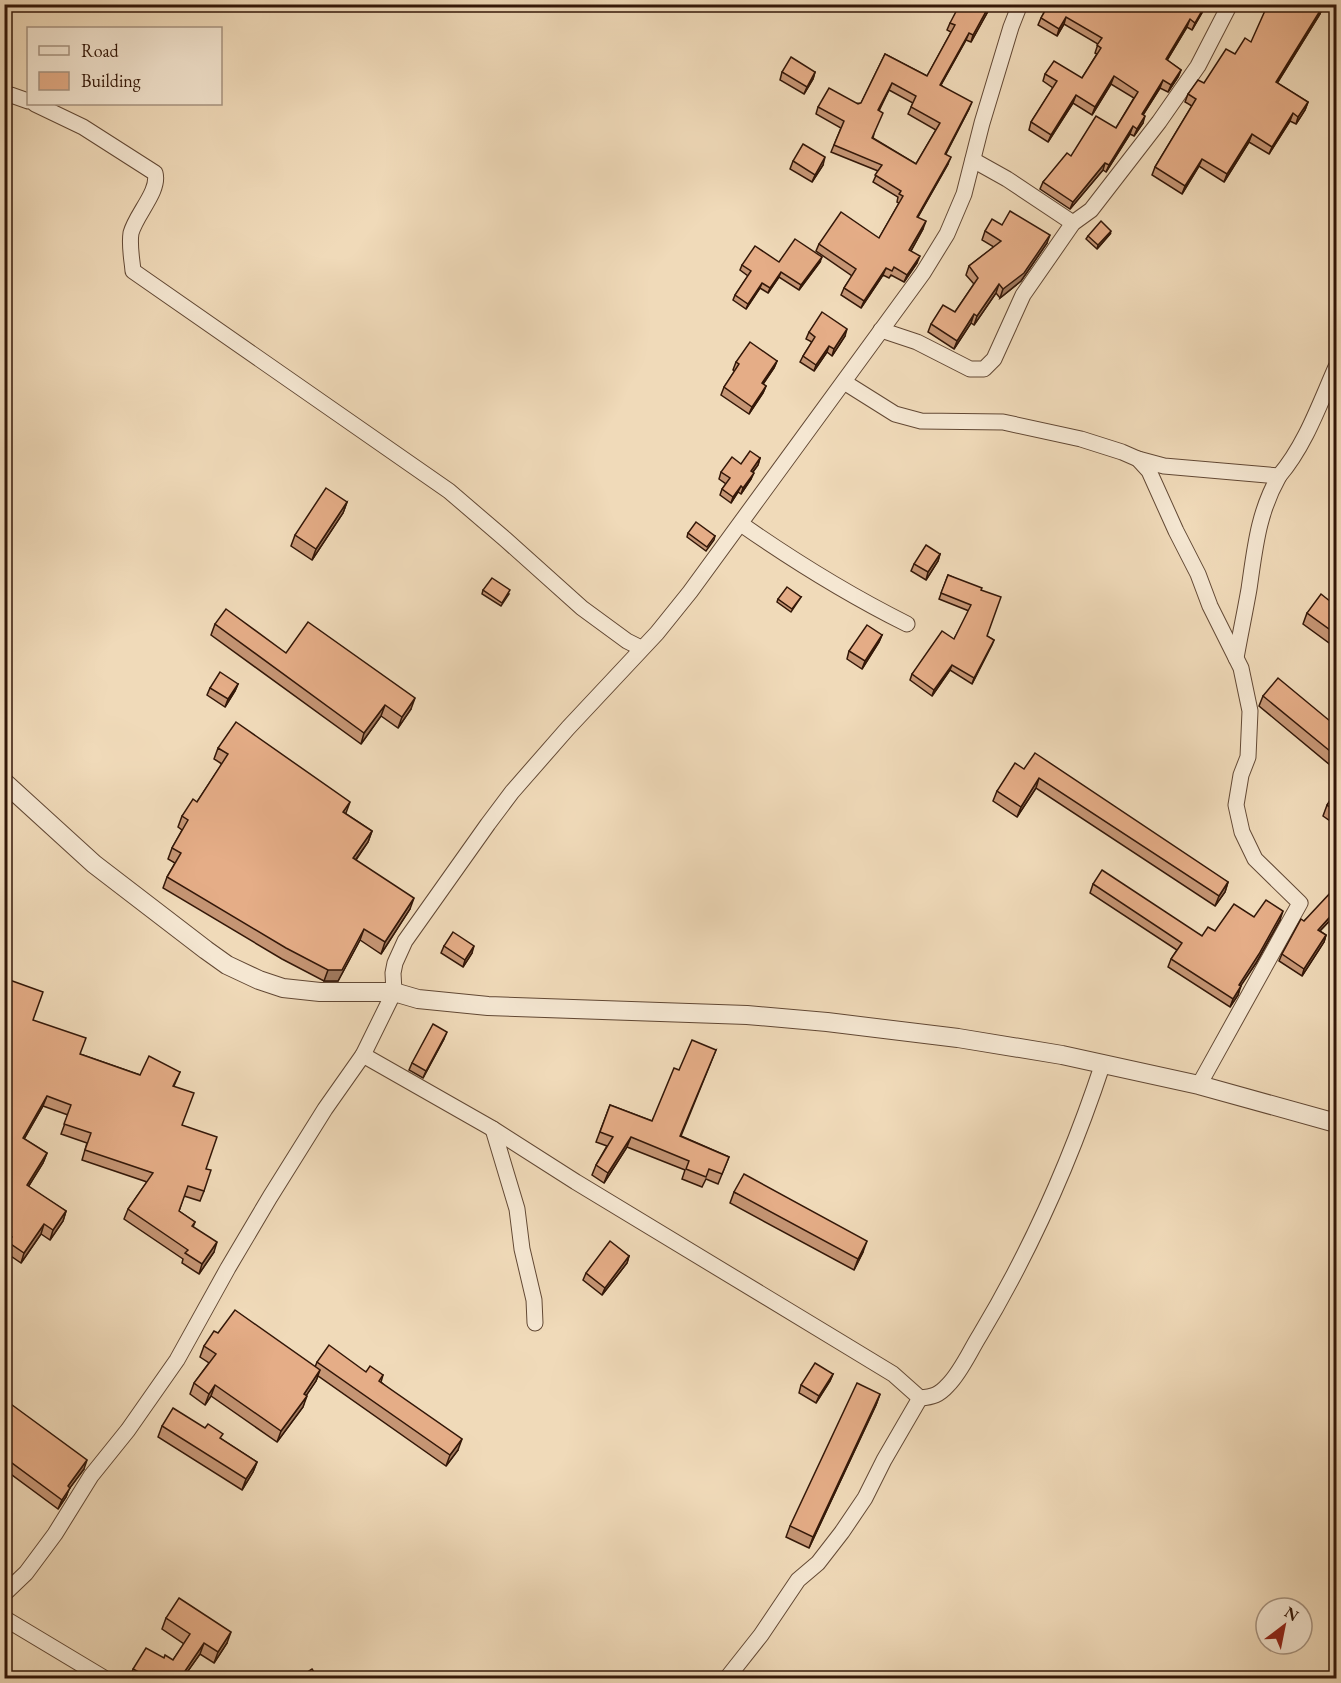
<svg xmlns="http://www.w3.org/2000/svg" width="1341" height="1683" viewBox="0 0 1341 1683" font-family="'EB Garamond',serif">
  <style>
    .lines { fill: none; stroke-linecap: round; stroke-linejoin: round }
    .minor-casing { stroke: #624834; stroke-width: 17 }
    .tertiary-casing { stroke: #624834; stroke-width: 20 }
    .minor { stroke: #f5e7d2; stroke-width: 15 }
    .tertiary { stroke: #f5e7d2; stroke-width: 18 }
    .wall { fill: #c59574; stroke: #331708; stroke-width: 1.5; fill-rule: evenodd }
    .shaded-wall { fill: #a0795e; stroke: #331708; stroke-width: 1.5 }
    .building { fill: #e5ad87; stroke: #331708; stroke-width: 1.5; fill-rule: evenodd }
  </style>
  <rect width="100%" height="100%" fill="#f0dab9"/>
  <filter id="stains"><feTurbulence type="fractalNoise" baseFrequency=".00333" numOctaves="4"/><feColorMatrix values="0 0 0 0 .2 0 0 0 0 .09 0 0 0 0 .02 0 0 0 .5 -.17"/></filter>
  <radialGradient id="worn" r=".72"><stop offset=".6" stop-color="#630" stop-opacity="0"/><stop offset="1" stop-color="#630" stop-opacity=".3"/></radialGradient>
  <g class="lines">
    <g class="minor-casing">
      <g id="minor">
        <polyline points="4,95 11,95 28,101"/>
        <path d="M35,104L83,127L155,173C160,191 136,214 131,233C129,246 132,259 133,271L449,491L505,539L582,608L627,641L641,648"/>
        <polyline points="973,160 1007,179 1073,223"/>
        <polyline points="881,330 917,342 970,369 984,369 994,359 1023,295 1073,223 1091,210 1159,122 1198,66 1230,4"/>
        <polyline points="844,382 895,414 921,421 1003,422 1081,439 1122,452 1138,459 1149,471 1176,531 1198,574 1210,606 1241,668 1250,711 1248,757 1241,775 1236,805 1242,832 1255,859 1300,903 1199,1085"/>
        <path d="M1138,459L1164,466L1279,476C1305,446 1320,403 1336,367"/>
        <path d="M741,524C794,561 849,595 907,624"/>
        <path d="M1236,658C1240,635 1245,612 1249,589C1255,548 1258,513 1279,476"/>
        <path d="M363,1055L493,1129L576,1182L837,1340L893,1374L920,1398C933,1397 939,1395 948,1385C961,1372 970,1351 980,1335C1031,1250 1072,1157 1103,1063"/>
        <polyline points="493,1129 517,1209 522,1249 534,1300 535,1323"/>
        <polyline points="4,1594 26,1573 55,1534 91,1476 128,1430 177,1360 228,1268 270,1197 325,1109 363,1055 394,992 393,973 395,963 405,941 488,824 512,792 568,728 657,633 690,592 923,273 947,234 964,194 982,123 1011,27 1020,4"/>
        <polyline points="4,1618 104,1678"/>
        <polyline points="727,1678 761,1635 798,1580 818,1563 842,1532 865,1498 884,1460 920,1398"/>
      </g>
    </g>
    <g class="tertiary-casing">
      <polyline id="tertiary" points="4,782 94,864 206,950 227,965 259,980 283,988 320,992 394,992 418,999 488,1006 747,1015 827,1022 958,1038 1062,1055 1199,1085 1336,1123"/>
    </g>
    <use href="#minor" class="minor"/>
    <use href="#tertiary" class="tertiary"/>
  </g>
  <g class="wall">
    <path d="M992,4L971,42L966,40L941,85L969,109L946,154L948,164L918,217L923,229L911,251L917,263L904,282L891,275L889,278L883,275L861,308L841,295L844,288L852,276L816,251L819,244L879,238L899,203L897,202L898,197L873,182L878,171L831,152L841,128L816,114L818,107L861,103L885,54L927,76L951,32L947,30L950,23ZM889,90L913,103L908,114L936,130L916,164L873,138L879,111Z"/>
    <polygon points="1043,4 1207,4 1192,30 1187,27 1167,60 1181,70 1178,77 1168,92 1160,88 1143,115 1143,123 1134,136 1130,134 1106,172 1103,170 1070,209 1040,189 1043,182 1071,156 1116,128 1134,98 1111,84 1092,115 1073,103 1048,142 1029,130 1031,122 1053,88 1043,81 1045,74 1082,78 1097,54 1095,53 1098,44 1064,24 1057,36 1038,25 1041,18 1047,7"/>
    <polygon points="1323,6 1320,14 1277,83 1308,102 1305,110 1296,124 1290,121 1269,154 1249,142 1224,182 1199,166 1182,194 1152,175 1155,167 1192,106 1185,102 1188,94 1204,83 1235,54 1251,42"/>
    <polygon points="782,72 815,72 813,79 804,94 780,80"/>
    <polygon points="793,161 823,165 812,182 790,169"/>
    <polygon points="1002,225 1047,243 1021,281 1000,298 996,293 974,325 971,323 954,349 928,332 931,324 955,312 974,284 966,275 969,266 994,247 982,240 985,231"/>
    <polygon points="1110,234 1097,249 1086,239 1088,236"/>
    <polygon points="820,262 799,290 779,277 768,293 760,288 746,309 733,300 735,295 748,276 740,270 742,265"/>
    <polygon points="809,332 845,336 832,356 827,352 814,371 800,362 803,356 812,342 806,339"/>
    <polygon points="777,361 774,368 763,384 766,386 763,393 749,414 721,395 724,387 735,371 733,370 736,362"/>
    <polygon points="760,458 758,465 753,472 751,479 741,494 738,492 731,503 720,495 722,489 726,484 719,479 721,472 741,464"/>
    <polygon points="347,502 343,513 312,560 291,546 295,535"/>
    <polygon points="688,533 715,536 714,540 706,551 687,537"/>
    <polygon points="940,554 938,561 926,580 911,571 914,564"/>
    <polygon points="1336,570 1336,590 1330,586 1333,575"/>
    <polygon points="948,575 981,590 987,636 994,640 972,684 950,670 932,696 910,680 912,674 954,639 969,611 939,599"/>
    <polygon points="483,590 509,594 501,606 482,594"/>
    <polygon points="801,597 791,612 777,602 778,599"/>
    <polygon points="1336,606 1336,648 1303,624 1307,613"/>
    <polygon points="215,624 286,653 411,709 398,728 381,716 361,744 211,635"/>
    <polygon points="882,635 879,642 862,669 847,659 849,651"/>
    <polygon points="238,684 235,691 225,707 207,695 210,688"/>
    <polygon points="1263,696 1336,726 1336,770 1259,706"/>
    <polygon points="218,748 346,814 372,831 368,842 356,860 410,909 381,954 360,940 338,981 324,981 282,959 163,888 167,877 175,863 168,859 172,848 182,830 178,827 182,816 197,802 222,764 214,759"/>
    <polygon points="1024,769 1228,882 1225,892 1215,906 1036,788 1017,817 993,801 997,791"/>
    <polygon points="1336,792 1336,825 1323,816 1327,805"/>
    <polygon points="1093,884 1202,936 1254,917 1280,920 1256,963 1240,986 1238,995 1230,1007 1168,967 1171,959 1177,950 1090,893"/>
    <polygon points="1336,894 1336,914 1320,931 1326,935 1324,942 1302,976 1279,961 1282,954 1304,921"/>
    <polygon points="444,946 472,953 463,967 441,953"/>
    <polygon points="4,978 33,1020 80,1054 140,1075 180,1072 174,1086 182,1125 206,1169 204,1191 200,1201 184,1196 179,1211 195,1222 193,1227 214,1252 199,1274 182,1263 183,1259 124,1219 128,1209 147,1182 82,1160 87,1143 61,1134 68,1115 43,1106 24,1139 47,1153 43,1163 28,1187 66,1211 63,1221 50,1240 41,1234 21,1263 5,1252 7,1246 4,1245"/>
    <polygon points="444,1039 423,1078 409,1070 412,1063"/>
    <polygon points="716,1050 681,1136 729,1157 718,1184 706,1179 702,1187 682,1179 685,1170 627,1147 604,1183 592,1175 596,1165 607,1146 596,1142 610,1105 652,1121 679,1070"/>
    <polygon points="1336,1090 1336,1101 1333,1099"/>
    <polygon points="734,1192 863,1252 854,1270 730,1203"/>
    <polygon points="629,1256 627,1263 602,1295 583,1280 586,1273"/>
    <polygon points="218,1333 315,1367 317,1362 383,1375 381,1382 458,1450 446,1466 318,1376 316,1381 306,1395 303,1407 277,1442 211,1396 205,1405 190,1394 194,1383 209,1363 200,1357 204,1346"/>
    <polygon points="833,1374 830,1381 816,1403 799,1393 801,1385"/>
    <polygon points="880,1394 876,1405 809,1548 786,1537 790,1526"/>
    <polygon points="4,1399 84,1469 69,1489 66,1497 58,1509 4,1469"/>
    <polygon points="162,1426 221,1439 257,1462 253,1472 242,1490 158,1437"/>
    <polygon points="166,1618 227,1643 214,1663 200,1654 187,1672 198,1678 130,1678 133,1669 164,1658 173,1660 184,1644 162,1629"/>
  </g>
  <g class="shaded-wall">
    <polygon points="990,4 992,4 971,42 973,35"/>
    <polygon points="1206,4 1207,4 1192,30 1195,23"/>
    <polygon points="1323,6 1320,14 1273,90 1276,82"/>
    <polygon points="1066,17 1064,24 1057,36 1059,29"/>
    <polygon points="1190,19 1187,27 1163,67 1166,59"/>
    <polygon points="969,33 966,40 937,92 940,85"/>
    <polygon points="1181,70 1178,77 1168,92 1171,85"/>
    <polygon points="815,72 813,79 804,94 807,87"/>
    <polygon points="1114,76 1111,84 1092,115 1095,107"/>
    <polygon points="1163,80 1160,88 1139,121 1142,114"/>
    <polygon points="892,83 889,90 875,117 878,110"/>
    <polygon points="1076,95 1073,103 1048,142 1051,135"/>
    <polygon points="972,102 969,109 942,161 945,154"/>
    <polygon points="1308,102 1305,110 1296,124 1298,117"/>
    <polygon points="1293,113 1290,121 1269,154 1272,147"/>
    <polygon points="1145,116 1143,123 1134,136 1137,129"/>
    <polygon points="1133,126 1130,134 1106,172 1109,165"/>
    <polygon points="1252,134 1249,142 1224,182 1227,174"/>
    <polygon points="825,157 823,165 812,182 815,175"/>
    <polygon points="951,157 948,164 914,224 917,217"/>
    <polygon points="1202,159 1199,166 1182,194 1185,186"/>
    <polygon points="1105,163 1103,170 1070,209 1073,202"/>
    <polygon points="926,221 923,229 907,258 909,250"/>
    <polygon points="1111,231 1110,234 1097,249 1098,245"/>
    <polygon points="1050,235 1047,243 1021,281 1000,298 1003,289"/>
    <polygon points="920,256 917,263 904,282 907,275"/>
    <polygon points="822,257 820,262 799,290 801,285"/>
    <polygon points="886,268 883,275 861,308 864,301"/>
    <polygon points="781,272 779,277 768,293 770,288"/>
    <polygon points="762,283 760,288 746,309 748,304"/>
    <polygon points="999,284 996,293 974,325 977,316"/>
    <polygon points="974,314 971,323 954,349 957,341"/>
    <polygon points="847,329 845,336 832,356 834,349"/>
    <polygon points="829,346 827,352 814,371 816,365"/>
    <polygon points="777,361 774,368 759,390 762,383"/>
    <polygon points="766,386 763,393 749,414 752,407"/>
    <polygon points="760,458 758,465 749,477 751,471"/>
    <polygon points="754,473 751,479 741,494 743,488"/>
    <polygon points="741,486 738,492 731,503 733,497"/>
    <polygon points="347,502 343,513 312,560 316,549"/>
    <polygon points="940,554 938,561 926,580 928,572"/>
    <polygon points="882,635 879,642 862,669 865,661"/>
    <polygon points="994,640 992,645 972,684 974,678"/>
    <polygon points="952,665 950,670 932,696 934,690"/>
    <polygon points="238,684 235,691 225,707 228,699"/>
    <polygon points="415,698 411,709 398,728 402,717"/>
    <polygon points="385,705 381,716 361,744 364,733"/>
    <polygon points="1039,778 1036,788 1017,817 1021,807"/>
    <polygon points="350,802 346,813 339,823 343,812"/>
    <polygon points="372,831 368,842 349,869 353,858"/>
    <polygon points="1228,882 1225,892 1215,906 1219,896"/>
    <polygon points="414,898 410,909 381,954 385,942"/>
    <polygon points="1336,910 1336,914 1315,936 1318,930"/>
    <polygon points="1283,911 1280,920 1256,963 1236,993 1239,985"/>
    <polygon points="364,929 360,940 338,981 324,981 328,970"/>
    <polygon points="1326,935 1324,942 1302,976 1304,969"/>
    <polygon points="474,946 472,953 463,967 465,960"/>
    <polygon points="1241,986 1238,995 1230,1007 1233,999"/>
    <polygon points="447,1032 444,1039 423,1078 426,1071"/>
    <polygon points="47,1096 43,1106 19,1148 23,1138"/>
    <polygon points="631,1137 627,1147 604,1183 608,1173"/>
    <polygon points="47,1153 43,1163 23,1195 27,1185"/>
    <polygon points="66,1211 63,1221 50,1240 53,1230"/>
    <polygon points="44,1224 41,1234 21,1263 24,1253"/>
    <polygon points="867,1241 863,1252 854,1270 858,1259"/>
    <polygon points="217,1242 214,1252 199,1274 202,1264"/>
    <polygon points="629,1256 627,1263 602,1295 605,1288"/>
    <polygon points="320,1370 316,1381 300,1405 304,1394"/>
    <polygon points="833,1374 830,1381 816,1403 819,1396"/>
    <polygon points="215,1385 211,1396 205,1405 209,1394"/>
    <polygon points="880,1394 876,1405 809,1548 813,1537"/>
    <polygon points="307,1396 303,1407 277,1442 281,1431"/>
    <polygon points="462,1439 458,1450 446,1466 450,1455"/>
    <polygon points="87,1460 84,1469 69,1489 66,1497 58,1509 68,1486"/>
    <polygon points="257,1462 253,1472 242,1490 246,1479"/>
    <polygon points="231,1632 227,1643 214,1663 218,1652"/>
    <polygon points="204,1643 200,1654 183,1678 185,1671"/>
  </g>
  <g class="building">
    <path d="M960,4H990L973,35L969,33L940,85L972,102L945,154L951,157L917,217L926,221L909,250L920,256L907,275L894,267L892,271L886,268L864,301L844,288L856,269L819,244L841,212L879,238L903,196L899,194L901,191L875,175L882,165L834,145L844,121L818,107L829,88L858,104L861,103L885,54L927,76L955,25L950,23ZM892,83L916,96L911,107L940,123L916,164L872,138L883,113L878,110Z"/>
    <polygon points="1049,4 1206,4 1195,23 1190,19 1166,59 1181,70 1171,85 1163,80 1142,114 1145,116 1137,129 1133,126 1109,165 1105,163 1073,202 1043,182 1067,153 1071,156 1096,116 1116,128 1138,92 1114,76 1095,107 1076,95 1051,135 1031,122 1057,81 1045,74 1054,61 1082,78 1101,48 1097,45 1102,38 1066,17 1059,29 1041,18"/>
    <polygon points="1268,4 1320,4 1323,6 1276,82 1308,102 1298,117 1293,113 1272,147 1252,134 1227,174 1202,159 1185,186 1155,167 1196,99 1188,94 1198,80 1204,83 1226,49 1235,54 1245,38 1251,42"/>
    <polygon points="791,57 815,72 807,87 782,72"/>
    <polygon points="803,144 825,157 815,175 793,161"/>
    <polygon points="1010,211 1050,235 1024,273 1003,289 999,284 977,316 974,314 957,341 931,324 943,305 955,312 978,278 969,266 1001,241 985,231 992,219 1002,225"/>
    <polygon points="1101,221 1111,231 1098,245 1088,236"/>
    <polygon points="795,239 822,257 801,285 781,272 770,288 762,283 748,304 735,295 751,271 742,265 755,246 779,262"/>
    <polygon points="822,312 847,329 834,349 829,346 816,365 803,356 815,337 809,332"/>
    <polygon points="750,342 777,361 762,383 766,386 752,407 724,387 739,364 736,362"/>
    <polygon points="750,451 760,458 751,471 754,473 743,488 741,486 733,497 722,489 730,478 721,472 732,457 741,464"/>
    <polygon points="326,488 347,502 316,549 295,535"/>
    <polygon points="696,522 715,536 707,547 688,533"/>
    <polygon points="926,545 940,554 928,572 914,564"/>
    <polygon points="948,575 982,588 981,590 1001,597 987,636 994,640 974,678 952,665 934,690 912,674 942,631 954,639 971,605 941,593"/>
    <polygon points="492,578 510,590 502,603 483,590"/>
    <polygon points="787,587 801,597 792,609 778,599"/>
    <polygon points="1321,594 1336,606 1336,634 1307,613"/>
    <polygon points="226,609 286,653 308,622 415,698 402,717 385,705 364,733 215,624"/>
    <polygon points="867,625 882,635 865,661 849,651"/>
    <polygon points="220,672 238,684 228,699 210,688"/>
    <polygon points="1278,678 1336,726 1336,756 1263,696"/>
    <polygon points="236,722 350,802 343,812 372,831 353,858 414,898 385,942 364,929 342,970 328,970 286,948 167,877 181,853 172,848 188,820 182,816 193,799 197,802 228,754 218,748"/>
    <polygon points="1035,753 1228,882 1219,896 1039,778 1021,807 997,791 1015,763 1024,769"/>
    <polygon points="1336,792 1336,812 1327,805"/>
    <polygon points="1102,870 1202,936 1208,927 1215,931 1234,904 1254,917 1266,900 1283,911 1259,954 1239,985 1241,986 1233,999 1171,959 1182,943 1093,884"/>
    <polygon points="1333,890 1336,894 1336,910 1318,930 1326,935 1304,969 1282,954 1301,919 1304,921"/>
    <polygon points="453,932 474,946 465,960 444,946"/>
    <polygon points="4,978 43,992 33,1020 86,1038 80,1054 140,1075 149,1056 180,1072 173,1086 194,1093 182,1125 217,1137 206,1169 211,1170 204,1191 188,1186 179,1211 195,1222 192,1226 217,1242 202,1264 185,1253 188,1250 128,1209 153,1173 85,1150 91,1133 64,1124 71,1105 47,1096 23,1138 47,1153 27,1185 66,1211 53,1230 44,1224 24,1253 8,1242 12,1237 4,1232"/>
    <polygon points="433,1024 447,1032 426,1071 412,1063"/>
    <polygon points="692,1040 716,1050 680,1136 729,1157 722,1174 709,1169 706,1177 686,1169 689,1161 631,1137 608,1173 596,1165 613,1137 600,1132 610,1105 652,1121 674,1068 679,1070"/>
    <polygon points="744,1174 867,1241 858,1259 734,1192"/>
    <polygon points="610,1241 629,1256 605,1288 586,1273"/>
    <polygon points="235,1310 320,1370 304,1394 307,1396 281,1431 215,1385 209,1394 194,1383 216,1354 204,1346 214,1331 218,1333"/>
    <polygon points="329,1345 366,1372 370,1366 383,1375 379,1381 462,1439 450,1455 317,1362"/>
    <polygon points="815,1363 833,1374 819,1396 801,1385"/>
    <polygon points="857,1383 880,1394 813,1537 790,1526"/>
    <polygon points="4,1399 87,1460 68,1486 70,1488 62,1500 4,1457"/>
    <polygon points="173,1408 205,1428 208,1424 223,1434 220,1438 257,1462 246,1479 162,1426"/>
    <polygon points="179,1598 231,1632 218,1652 204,1643 185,1671 198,1678 150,1678 133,1669 146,1648 164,1658 165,1655 173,1660 190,1634 166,1618"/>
    <polygon points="312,1669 318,1678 298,1678"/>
  </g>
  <rect width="1341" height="1683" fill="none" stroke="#f0dab9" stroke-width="24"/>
  <rect x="6" y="6" width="1329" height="1671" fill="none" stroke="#331708" stroke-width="3"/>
  <rect x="12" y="12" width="1317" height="1659" fill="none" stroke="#331708" stroke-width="1.5"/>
  <rect x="27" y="27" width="195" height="78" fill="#f5e7d2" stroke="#a79481" stroke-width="1.5"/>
  <rect x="39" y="46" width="30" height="9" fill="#f5e7d2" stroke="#a79481" stroke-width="1.5"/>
  <text x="81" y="57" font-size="18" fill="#331708">Road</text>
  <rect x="39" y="72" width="30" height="18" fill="#e5ad87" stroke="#a79481" stroke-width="1.5"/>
  <text x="81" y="87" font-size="18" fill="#331708">Building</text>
  <g transform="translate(1284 1626) rotate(32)"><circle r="28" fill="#f5e7d2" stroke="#a79481" stroke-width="1.5"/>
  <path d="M0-4.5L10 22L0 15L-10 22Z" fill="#8f2418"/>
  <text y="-9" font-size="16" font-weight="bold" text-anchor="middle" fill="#331708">N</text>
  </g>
  <rect width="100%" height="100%" filter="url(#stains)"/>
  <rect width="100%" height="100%" fill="url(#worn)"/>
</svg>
